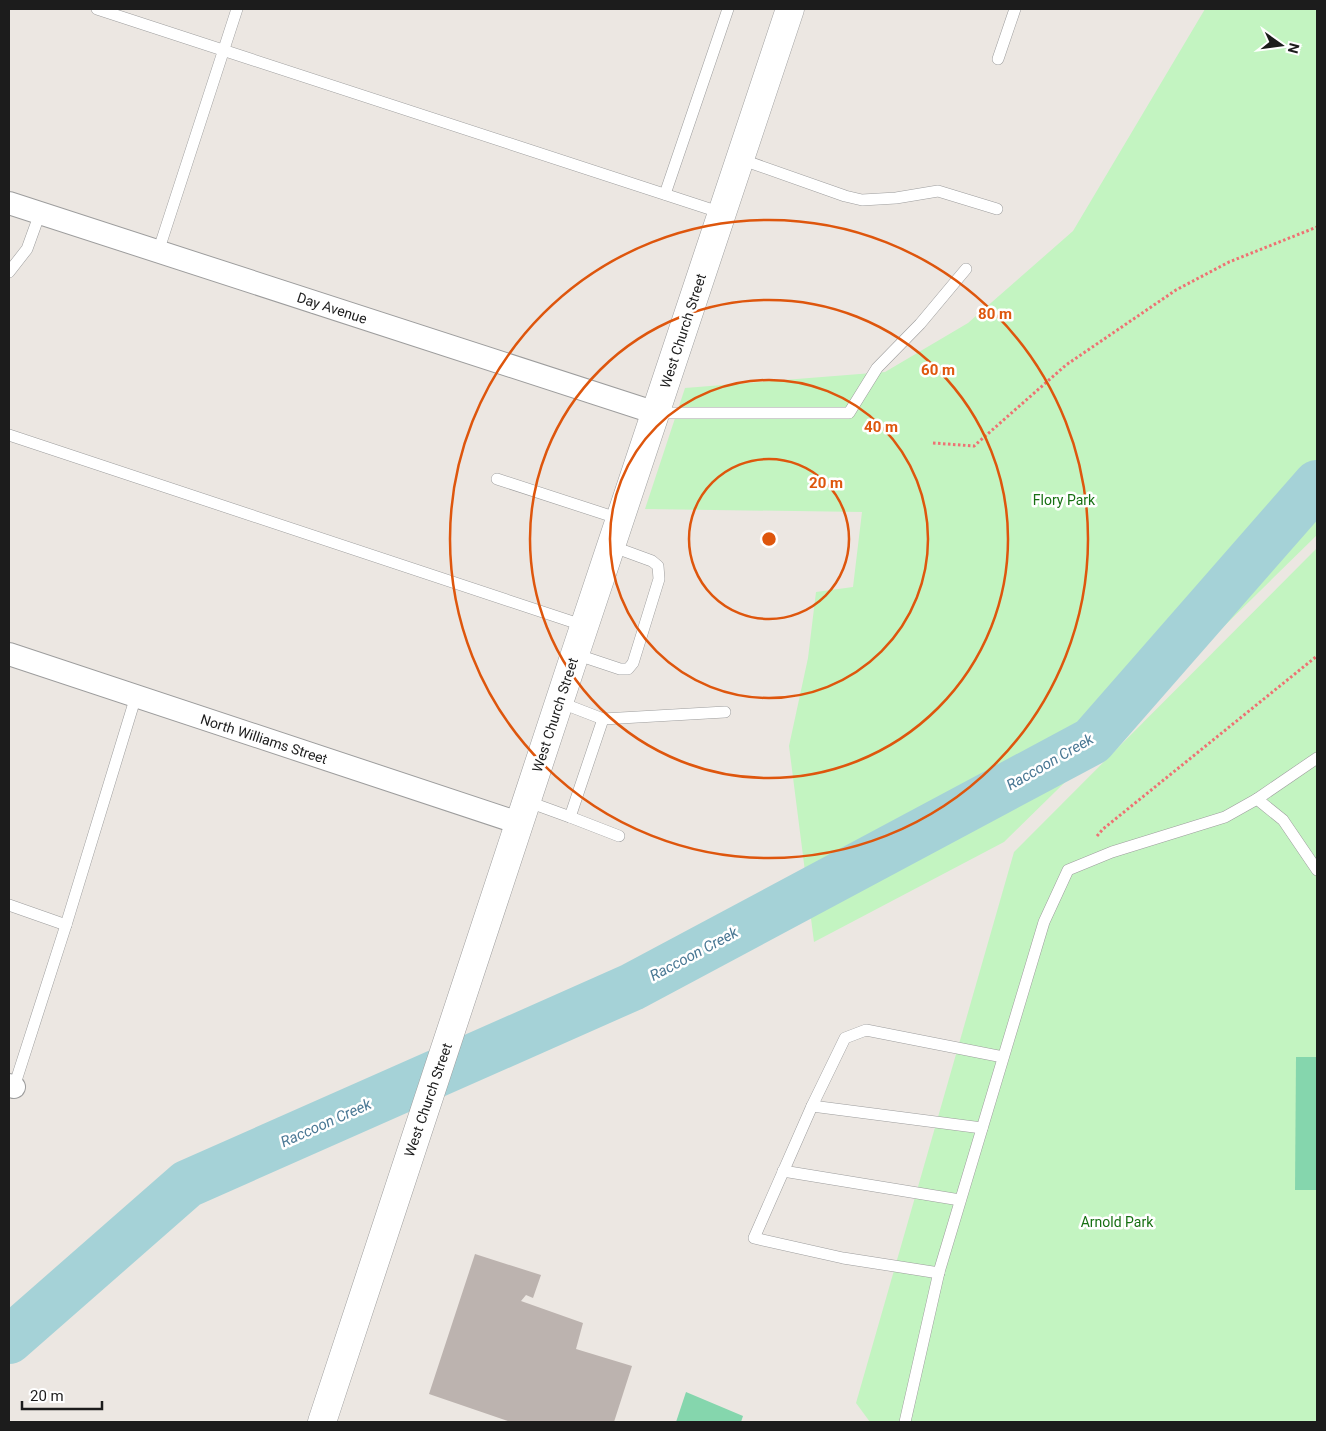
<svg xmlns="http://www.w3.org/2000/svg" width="1326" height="1431" viewBox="0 0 1326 1431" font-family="Roboto,sans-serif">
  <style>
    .park { fill: #c3f4c1 }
    .pitch { fill: #85d6ad }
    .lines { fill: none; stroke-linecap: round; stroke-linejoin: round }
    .river { stroke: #a5d2d7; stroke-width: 48 }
    .building { fill: #bcb3af }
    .service-casing { stroke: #9d9d9d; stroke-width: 12 }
    .minor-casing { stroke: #9d9d9d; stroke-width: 24 }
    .tertiary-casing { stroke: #9d9d9d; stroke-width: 29 }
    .path { stroke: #ee7173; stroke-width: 3; stroke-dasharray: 2.5 2.5; stroke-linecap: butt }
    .service { stroke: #fff; stroke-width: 11 }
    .minor { stroke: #fff; stroke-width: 22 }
    .tertiary { stroke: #fff; stroke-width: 28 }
    .ring { fill: none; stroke: #de560d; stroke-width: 2.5 }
    .labels { text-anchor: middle; stroke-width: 5; stroke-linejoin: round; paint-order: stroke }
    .street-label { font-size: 14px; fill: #1c1c1c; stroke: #fff }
    .park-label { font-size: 14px; fill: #177013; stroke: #fff }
    .water-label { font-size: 15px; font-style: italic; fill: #4a7894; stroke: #fff }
    .centre { fill: #de560d; stroke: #fff; stroke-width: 2.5 }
    .ring-label { font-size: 15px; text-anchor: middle; font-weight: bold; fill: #de560d; stroke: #fff; stroke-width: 5; stroke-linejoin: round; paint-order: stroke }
  </style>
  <rect width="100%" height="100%" fill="#ece7e2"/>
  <g class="park">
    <polygon points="1205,9 1317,9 1317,535 1004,842 814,942 789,746 808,658 816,592 853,587 862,512 645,509 685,388 885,372 968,323 1073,231"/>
    <polygon points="1317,548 1317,1422 870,1422 856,1403 1014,852"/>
  </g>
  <g class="pitch">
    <polygon points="1296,1057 1317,1057 1317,1190 1295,1190"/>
    <polygon points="686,1392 743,1416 741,1422 676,1422"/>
  </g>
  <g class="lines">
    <polyline class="river" points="9,1340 187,1184 632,987 1092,741 1317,484"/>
  </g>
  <polygon class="building" points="475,1254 541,1275 533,1298 526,1295 521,1301 583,1323 576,1349 632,1366 614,1422 511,1422 429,1394"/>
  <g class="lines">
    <g class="service-casing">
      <g id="service">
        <polyline points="97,9 722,213"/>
        <polyline points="998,59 1015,9"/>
        <polyline points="740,159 845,196 862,200 896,198 938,191 997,209"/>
        <polyline points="665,194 728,9"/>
        <polyline points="158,252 237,9"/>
        <polyline points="9,272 27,249 40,213"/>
        <polyline points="656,413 849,413 877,368 920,324 966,269"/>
        <polyline points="9,435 585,626"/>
        <polyline points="497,479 620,519"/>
        <polyline points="575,654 620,669 628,669 633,663 659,579 658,566 652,561 611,546"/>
        <polyline points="559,702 603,719 725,712"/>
        <polyline points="1257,799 1317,758"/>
        <polyline points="526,801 570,817 603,719"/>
        <polyline points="570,817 619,836"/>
        <polyline points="9,905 66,925"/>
        <polyline points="14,1087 66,925 136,696"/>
        <polyline points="812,1106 982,1128"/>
        <polyline points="783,1171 960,1200"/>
        <polyline points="939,1273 843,1258 754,1238 812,1106 845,1038 866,1030 1003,1057"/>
        <polyline points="905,1422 939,1272 1044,922 1068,870 1112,852 1225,817 1257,799 1283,820 1317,870"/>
      </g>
    </g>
    <g class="minor-casing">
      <g id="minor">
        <polyline points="9,203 656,413"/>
        <polyline points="9,654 519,823"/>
        <polyline points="9,1085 14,1087"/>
      </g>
    </g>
    <g class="tertiary-casing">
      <polyline id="tertiary" points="322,1422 575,654 790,9"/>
    </g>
    <g class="path">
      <polyline points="933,443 974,446 1066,365 1176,290 1229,262 1317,227"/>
      <polyline points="1097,836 1103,829 1317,656"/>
    </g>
    <use href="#service" class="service"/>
    <use href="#minor" class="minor"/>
    <use href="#tertiary" class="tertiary"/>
  </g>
  <g class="ring">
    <circle cx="769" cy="539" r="80"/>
    <circle cx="769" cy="539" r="159"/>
    <circle cx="769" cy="539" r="239"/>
    <circle cx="769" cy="539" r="319"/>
  </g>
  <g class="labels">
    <g class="street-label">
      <text transform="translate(332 308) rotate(18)" y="5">Day Avenue</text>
      <text transform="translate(683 331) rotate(-72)" y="5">West Church Street</text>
      <text transform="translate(555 715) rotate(-72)" y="5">West Church Street</text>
      <text transform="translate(264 739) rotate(18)" y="5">North Williams Street</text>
      <text transform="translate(428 1100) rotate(-71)" y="5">West Church Street</text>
    </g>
    <g class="park-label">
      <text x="1064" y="505">Flory Park</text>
      <text x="1117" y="1227">Arnold Park</text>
    </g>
    <g class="water-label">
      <text transform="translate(1050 762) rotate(-30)" y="5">Raccoon Creek</text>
      <text transform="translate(694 954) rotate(-28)" y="5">Raccoon Creek</text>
      <text transform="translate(326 1123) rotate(-24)" y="5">Raccoon Creek</text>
    </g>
  </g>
  <circle cx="769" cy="539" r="8" class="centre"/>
  <g class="ring-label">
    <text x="995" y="319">80 m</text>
    <text x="938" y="375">60 m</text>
    <text x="881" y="432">40 m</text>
    <text x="826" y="488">20 m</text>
  </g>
  <rect width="1326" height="1431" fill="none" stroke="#1c1c1c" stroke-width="20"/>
  <g transform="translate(1281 45) rotate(104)" stroke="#ffffff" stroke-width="4" paint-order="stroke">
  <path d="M0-4L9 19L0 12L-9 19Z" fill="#1c1c1c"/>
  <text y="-8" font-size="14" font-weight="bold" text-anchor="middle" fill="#1c1c1c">N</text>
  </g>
  <path d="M22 1401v8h80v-8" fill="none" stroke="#1c1c1c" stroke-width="2.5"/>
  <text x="30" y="1401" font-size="15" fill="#1c1c1c" stroke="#ffffff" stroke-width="4" paint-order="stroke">20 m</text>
</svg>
